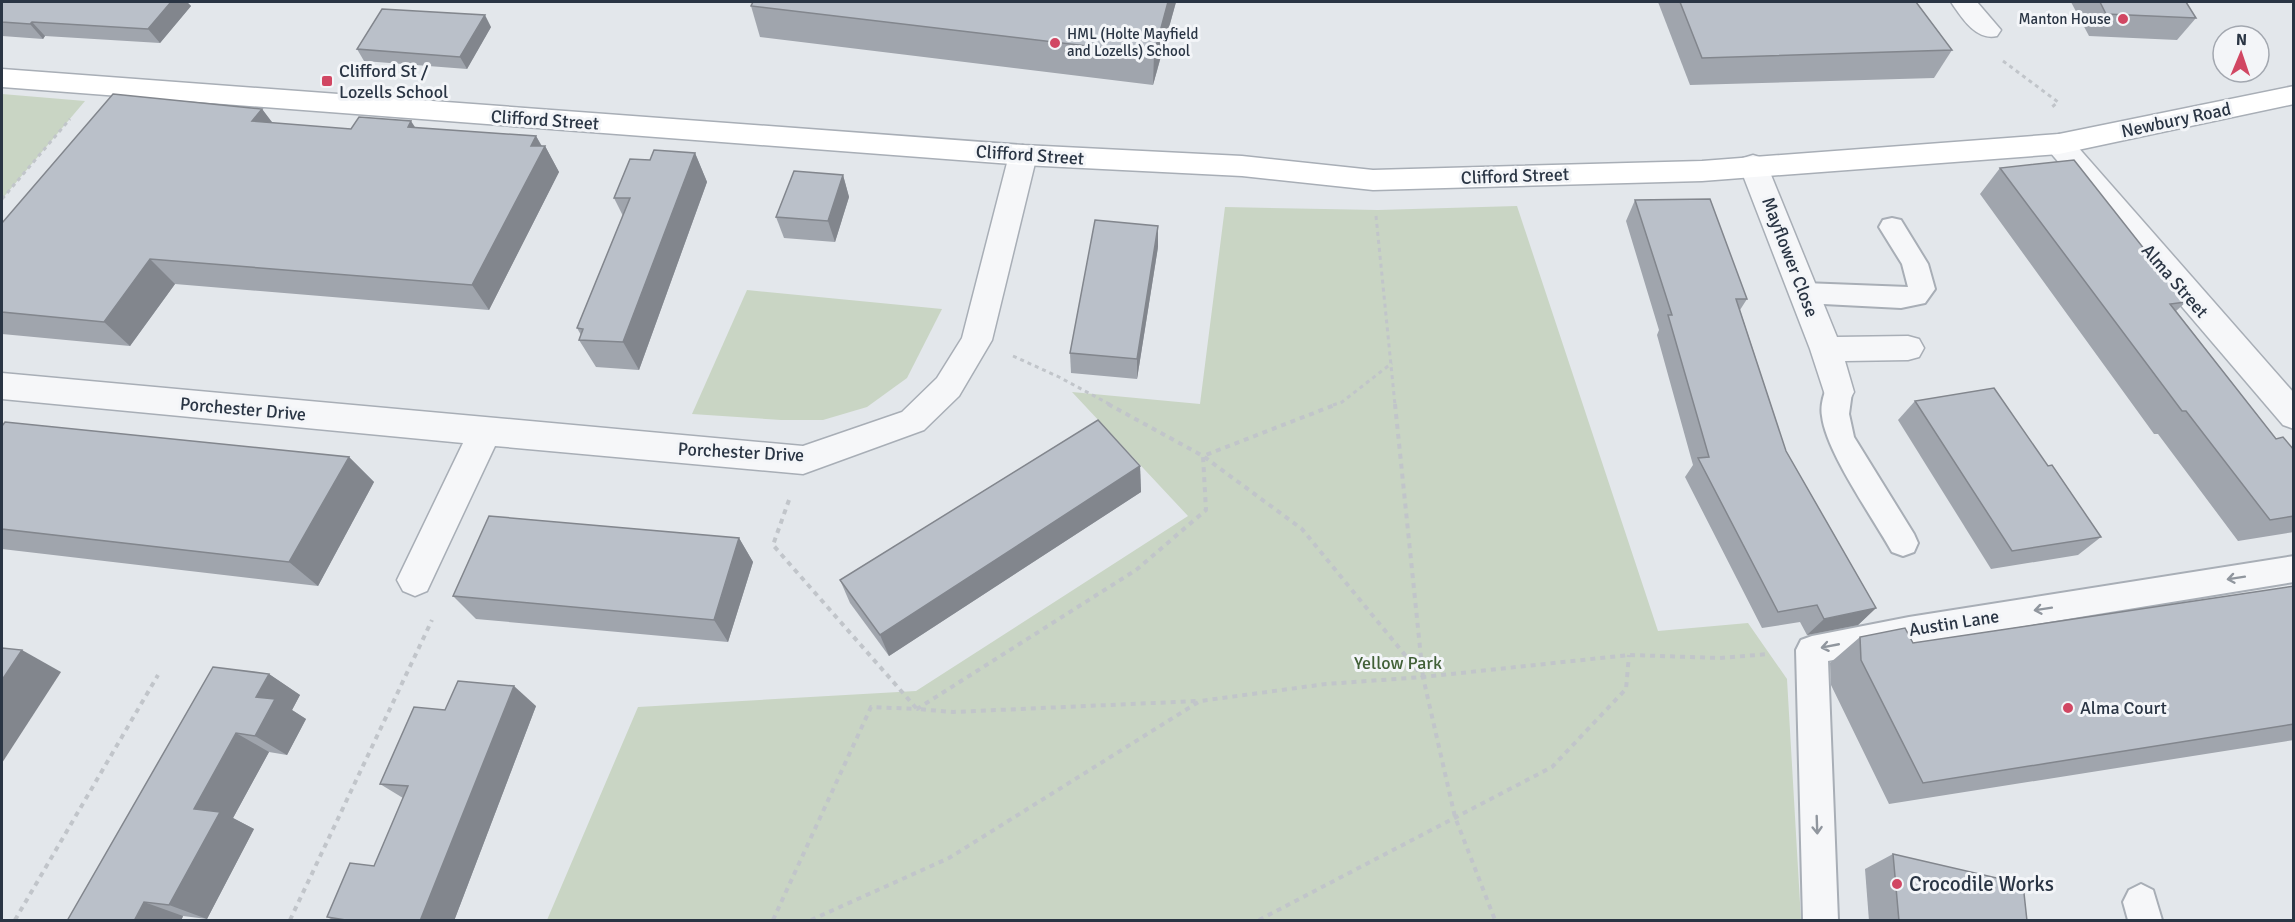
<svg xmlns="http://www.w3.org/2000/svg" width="2295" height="922" viewBox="0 0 2295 922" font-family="Signika,sans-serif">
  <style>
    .green { fill: #c9d5c4 }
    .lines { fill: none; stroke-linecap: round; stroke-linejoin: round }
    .lane-casing { stroke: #a8aeb6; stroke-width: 4 }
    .street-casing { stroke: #a8aeb6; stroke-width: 3 }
    .secondary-casing { stroke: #a8aeb6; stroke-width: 3 }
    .path-far1 { stroke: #c1c5ca; stroke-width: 3; stroke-dasharray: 4 4; stroke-linecap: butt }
    .path { stroke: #c1c5ca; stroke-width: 4; stroke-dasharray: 5 5; stroke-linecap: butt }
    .lane { fill: #f6f7f9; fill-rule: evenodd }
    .street { fill: #f6f7f9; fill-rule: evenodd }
    .secondary { fill: #fff; fill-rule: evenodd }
    .wall { fill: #a0a5ad }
    .shaded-wall { fill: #82868d }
    .building { fill: #bac0c9; stroke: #82868d; stroke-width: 1.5 }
    .oneway { stroke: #90969e }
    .poi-dot { fill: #d14763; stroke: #f3f5f8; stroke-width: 2 }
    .labels { text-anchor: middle; stroke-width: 6; stroke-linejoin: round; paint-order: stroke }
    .far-poi-label { font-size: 15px; fill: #2a3544; stroke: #f3f5f8; text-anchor: end }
    .poi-label { font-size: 18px; fill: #2a3544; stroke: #f3f5f8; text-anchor: start }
    .street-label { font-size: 18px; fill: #2a3544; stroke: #f3f5f8 }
    .park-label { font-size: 18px; fill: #416037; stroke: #f3f5f8 }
    .near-poi-label { font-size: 21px; fill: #2a3544; stroke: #f3f5f8; text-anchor: start }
  </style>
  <rect width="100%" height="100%" fill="#e3e7eb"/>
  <g class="green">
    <polygon points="2,94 85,101 2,199"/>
    <polygon points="1517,206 1658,631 1748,623 1787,679 1801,920 547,920 638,707 916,691 1188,516 1072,392 1200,404 1225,207 1378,210"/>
    <polygon points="747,290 942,309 907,378 867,407 823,420 781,420 692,414"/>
  </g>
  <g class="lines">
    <g class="lane-casing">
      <g id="lane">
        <polygon points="1892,218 1901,220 1928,264 1935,289 1925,303 1901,308 1804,303 1795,300 1791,293 1795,286 1804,283 1908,287 1902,264 1879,227 1883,220"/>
        <path d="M1838,381L1848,384L1852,392L1849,414L1854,437L1914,534L1918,543L1914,552L1903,556L1892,552C1873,518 1826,452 1822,416C1820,406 1824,393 1828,384Z"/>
        <polygon points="2294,556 2294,582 1909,645 1828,661 1838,920 1803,920 1796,650 1801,640 1812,636 1909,617"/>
        <polygon points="2141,884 2153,890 2162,920 2128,920 2123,902 2129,890"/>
      </g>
    </g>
    <g class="street-casing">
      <g id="street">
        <path d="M1951,2H1977L2001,30L1997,36C1976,41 1962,18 1951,2Z"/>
        <polygon points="2059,134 2069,137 2294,393 2294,429 2283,425 2049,151 2045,144 2049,137"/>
        <polygon points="1023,145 1033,148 1037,155 992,340 959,396 924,430 803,474 495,446 427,591 415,596 403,591 397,580 463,443 2,399 2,373 803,446 902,412 937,378 962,338 1009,155 1013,148"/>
        <polygon points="1753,155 1763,158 1767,165 1837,337 1908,336 1919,339 1924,348 1919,357 1908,360 1845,361 1854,392 1849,401 1838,405 1827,401 1810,349 1739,165 1743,158"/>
      </g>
    </g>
    <g class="secondary-casing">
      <polygon id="secondary" points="2,69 1023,145 1242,156 1373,170 1702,161 2059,134 2294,86 2294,104 2059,154 1702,181 1373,190 1242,176 1023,165 2,87"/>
    </g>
    <g class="path-far1">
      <polyline points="2003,61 2058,102 2052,107"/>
      <polyline points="2,199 70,119"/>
      <polyline points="1376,216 1395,405"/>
      <polyline points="1013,356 1059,377 1111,405"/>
      <polyline points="1333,405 1342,402 1392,363"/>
    </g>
    <g class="path">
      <polyline points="1108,404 1203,456 1302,529 1423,677 1455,817 1495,920"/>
      <polyline points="1395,404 1423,677"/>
      <polyline points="789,500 773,545 917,709 953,712 1198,701"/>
      <polyline points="15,920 158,675"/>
      <polyline points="290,920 432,620"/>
      <polyline points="773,920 871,707 917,709 1136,570 1206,510 1203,456 1337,404"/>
      <polyline points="811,920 949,858 1200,701 1326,684 1423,677 1629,655 1720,658 1769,654"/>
      <polyline points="1259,920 1552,767 1626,689 1629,655"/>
    </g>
    <use href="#lane" class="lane"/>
    <use href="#street" class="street"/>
    <use href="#secondary" class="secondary"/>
  </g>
  <g class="wall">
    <polygon points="2,2 187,2 191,6 160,43 45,36 43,39 2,36"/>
    <polygon points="753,2 1176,2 1153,85 760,37 751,6"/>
    <polygon points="1658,2 1916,2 1952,50 1934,78 1690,85"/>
    <polygon points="2071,2 2186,2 2196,18 2177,40 2089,36"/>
    <polygon points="491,27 467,69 364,61 357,49"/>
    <polygon points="262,109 272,123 351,129 416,128 536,136 542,146 545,146 559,172 489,310 175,284 130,346 2,334 2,223"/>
    <polygon points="695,153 707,182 639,370 596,367 579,340 581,335 577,328 623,216 614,198 650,160"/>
    <polygon points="2000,168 2186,302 2176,311 2276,439 2294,450 2294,532 2238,541 2158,434 2154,434 1980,194"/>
    <polygon points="843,175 849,197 835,242 784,238 776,217"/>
    <polygon points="1635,200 1747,299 1740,310 1786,451 1876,608 1858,625 1807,635 1800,622 1762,628 1685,477 1693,465 1657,335 1659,330 1626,221"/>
    <polygon points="1158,247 1137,379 1071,373 1070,353"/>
    <polygon points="1915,401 2048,466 2101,537 2078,555 1991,569 1898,420"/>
    <polygon points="2,426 349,457 374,482 318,586 2,549"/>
    <polygon points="1140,466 1141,492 889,656 850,603 840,580"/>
    <polygon points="739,538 753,562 728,642 476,619 453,596"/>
    <polygon points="2294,586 2294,740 1889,804 1831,685 1830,663 1860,637 1913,643"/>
    <polygon points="269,674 300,695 292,710 306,719 287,755 269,752 233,818 254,829 207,919 183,916 181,921 67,921"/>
    <polygon points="536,706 454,921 335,921 327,917 374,866 403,798 380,784 445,710"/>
    <polygon points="1893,854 2027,921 1869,921 1865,869"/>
  </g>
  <g class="shaded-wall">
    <polygon points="171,2 187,2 191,6 160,43 148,29"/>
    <polygon points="1168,2 1176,2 1153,85 1154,54"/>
    <polygon points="485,15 491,27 467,69 460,57"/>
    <polygon points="32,22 45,36 43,39 30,24"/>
    <polygon points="262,109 282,135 252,121"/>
    <polygon points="411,121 428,147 408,127"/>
    <polygon points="536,136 543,149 545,146 559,172 489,310 472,285 531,146"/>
    <polygon points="695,153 707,182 639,370 623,342"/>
    <polygon points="843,175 849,197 835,242 828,221"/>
    <polygon points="1158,226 1158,247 1137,379 1137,359"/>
    <polygon points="150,259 175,284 130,346 104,322"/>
    <polygon points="349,457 374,482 318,586 289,562"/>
    <polygon points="1140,466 1141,492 889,656 880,635"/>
    <polygon points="739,538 753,562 728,642 714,620"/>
    <polygon points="1876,608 1858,625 1807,635 1824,619"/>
    <polygon points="22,650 61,672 2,763 2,680"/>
    <polygon points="269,674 300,695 292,710 306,719 287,755 255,736 256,697"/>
    <polygon points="514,686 536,706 454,921 420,921"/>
    <polygon points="236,733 269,752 233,818 254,829 207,919 169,905 194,809"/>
    <polygon points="144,902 183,916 181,921 134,921"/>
  </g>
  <g class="building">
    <polygon points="2,2 171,2 148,29 32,22 30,24 2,22"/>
    <polygon points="753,2 1168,2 1154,54 751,6"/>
    <polygon points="1680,2 1916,2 1952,50 1702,58"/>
    <polygon points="2100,2 2186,2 2196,18 2106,14"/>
    <polygon points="382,9 485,15 460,57 357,49"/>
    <polygon points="113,94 262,109 252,121 351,129 359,117 411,121 408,127 536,136 531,146 545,146 472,285 150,259 104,322 2,312 2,223"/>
    <polygon points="654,150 695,153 623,342 579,340 583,329 577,328 630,198 614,198 630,159 650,160"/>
    <polygon points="2074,160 2186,302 2170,304 2276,439 2283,437 2294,450 2294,516 2270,520 2186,411 2182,411 2000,168"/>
    <polygon points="794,171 843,175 828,221 776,217"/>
    <polygon points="1710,199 1747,299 1736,299 1786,451 1876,608 1824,619 1817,605 1778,612 1698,458 1709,457 1668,315 1672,315 1635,200"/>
    <polygon points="1095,220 1158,226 1137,359 1070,353"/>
    <polygon points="1994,388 2048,466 2052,465 2101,537 2012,551 1915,401"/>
    <polygon points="1098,420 1140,466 880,635 840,580"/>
    <polygon points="5,422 349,457 289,562 2,529 2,426"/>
    <polygon points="489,516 739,538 714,620 453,596"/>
    <polygon points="2294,586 2294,724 1923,783 1861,660 1860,637 1905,628 1913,643"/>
    <polygon points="2,648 22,650 2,680"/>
    <polygon points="213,667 269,674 256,697 275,699 255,736 236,733 194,809 220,812 169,905 144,902 134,921 67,921"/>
    <polygon points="458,681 514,686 420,921 352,921 327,917 350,863 374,866 408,786 380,784 414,707 445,710"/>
    <polygon points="1893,854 2023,884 2027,921 1899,921"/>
  </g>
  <defs><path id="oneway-shaft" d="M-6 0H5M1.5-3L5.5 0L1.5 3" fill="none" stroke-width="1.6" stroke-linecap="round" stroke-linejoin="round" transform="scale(1.5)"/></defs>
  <g class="oneway">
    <use href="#oneway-shaft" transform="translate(2236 578) rotate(171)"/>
    <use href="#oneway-shaft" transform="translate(2043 609) rotate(171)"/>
    <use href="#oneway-shaft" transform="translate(1830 646) rotate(169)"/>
    <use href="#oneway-shaft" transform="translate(1817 825) rotate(88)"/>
  </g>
  <g class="poi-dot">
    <circle cx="2123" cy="19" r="6"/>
    <circle cx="1055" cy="43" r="6"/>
    <rect x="321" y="75" width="12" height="12" rx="3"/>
    <circle cx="2068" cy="708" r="6"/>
    <circle cx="1897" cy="884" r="6"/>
  </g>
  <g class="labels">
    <g class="far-poi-label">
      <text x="2111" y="24">Manton House</text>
      <text x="1067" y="39" text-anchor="start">HML (Holte Mayfield<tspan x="1067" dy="17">and Lozells) School</tspan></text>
    </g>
    <g class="poi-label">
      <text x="339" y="77">Clifford St /<tspan x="339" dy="21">Lozells School</tspan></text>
      <text x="2080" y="714">Alma Court</text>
    </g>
    <g class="street-label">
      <text transform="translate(545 120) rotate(4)" y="6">Clifford Street</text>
      <text transform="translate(2176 120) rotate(-12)" y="6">Newbury Road</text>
      <text transform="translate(1030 155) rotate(4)" y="6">Clifford Street</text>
      <text transform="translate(1515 176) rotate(-2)" y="6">Clifford Street</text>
      <text transform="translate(1790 257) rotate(69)" y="6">Mayflower Close</text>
      <text transform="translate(2175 281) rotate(49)" y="6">Alma Street</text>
      <text transform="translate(243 409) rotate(5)" y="6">Porchester Drive</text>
      <text transform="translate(741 452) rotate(3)" y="6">Porchester Drive</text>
      <text transform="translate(1954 623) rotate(-9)" y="6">Austin Lane</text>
    </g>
    <g class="park-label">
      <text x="1398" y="669">Yellow Park</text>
    </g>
    <g class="near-poi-label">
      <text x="1909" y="891">Crocodile Works</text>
    </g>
  </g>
  <rect width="2295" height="922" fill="none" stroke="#2a3544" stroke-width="6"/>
  <g transform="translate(2241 54) rotate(2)"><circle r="28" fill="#f3f5f8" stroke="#a3a8b0" stroke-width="1.5"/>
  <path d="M0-4.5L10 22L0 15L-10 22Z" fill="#d14763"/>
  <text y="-9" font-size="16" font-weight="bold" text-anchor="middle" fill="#2a3544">N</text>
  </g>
</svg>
